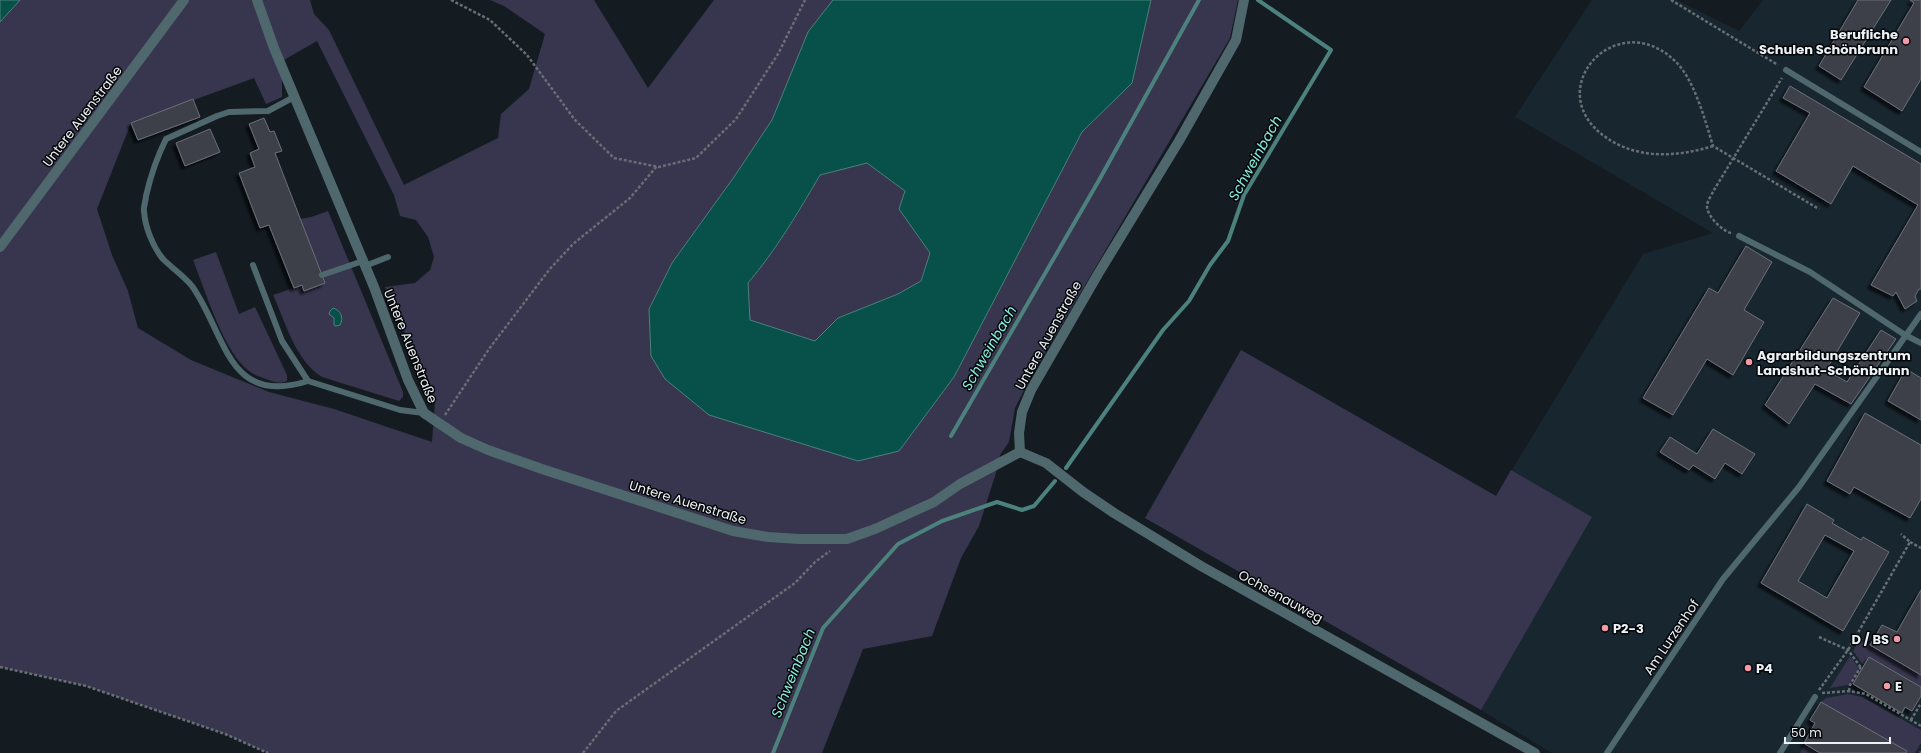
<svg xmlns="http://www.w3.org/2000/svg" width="1921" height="753" viewBox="0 0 1921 753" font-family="Poppins,sans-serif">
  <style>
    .built { fill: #18262f }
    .green { fill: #38354e; fill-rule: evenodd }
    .water { fill: #07514a; stroke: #4c817e; fill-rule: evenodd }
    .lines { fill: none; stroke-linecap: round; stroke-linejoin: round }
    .stream { stroke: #4c817e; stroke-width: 4 }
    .building { fill: #3c4049; stroke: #6b7079; fill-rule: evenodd; filter: url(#shadow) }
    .path { stroke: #686f74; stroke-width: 2.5; stroke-dasharray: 3 2; stroke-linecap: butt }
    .lane { stroke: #4f686d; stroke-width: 6 }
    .street { stroke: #4f686d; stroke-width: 10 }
    .poi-dot { fill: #f39aa7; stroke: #040608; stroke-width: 1.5 }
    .labels { text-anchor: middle; stroke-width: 3; stroke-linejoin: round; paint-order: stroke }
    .poi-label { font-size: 13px; font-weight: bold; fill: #ecf2f6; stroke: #040608; text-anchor: start }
    .street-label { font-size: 13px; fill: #ecf2f6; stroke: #040608 }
    .water-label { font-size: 14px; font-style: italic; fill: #89eee0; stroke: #040608 }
  </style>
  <defs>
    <filter id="shadow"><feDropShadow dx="-3.5" dy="3.5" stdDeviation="1" flood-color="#0009"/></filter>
  </defs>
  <rect width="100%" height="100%" fill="#141c22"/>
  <polygon class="built" points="1592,0 1677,0 1739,31 1763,0 1921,0 1921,753 1552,753 1481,710 1145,518 1241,350 1496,496 1643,254 1713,233 1515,117"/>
  <g class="green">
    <path d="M0,0H310L314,14L329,30L404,185L498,138L501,114L529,89L545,34L504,6L490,0H594L648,88L714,0H833L808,33L772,120L734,177L672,263L649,308L899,451L954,377L1082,132L1094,121L1143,34L1151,0H1238L1230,38L1027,384L1015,408L1009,442L1000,455L996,473L979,526L961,558L932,636L863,649L822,753H268L225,734L86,686L0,667ZM317,41L394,195L400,216L416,220L428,237L434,257L430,270L415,283L385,287L435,402L432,442L334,409L269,392L191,360L138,328L128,291L112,255L97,209L131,123L254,78L266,104L282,97V61Z"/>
    <path d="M867,163L905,191L916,233L930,253L921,281L898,294L838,318L815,341L749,320L748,283C776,250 799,213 820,175Z"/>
    <path d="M328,211L403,392V397L399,401L322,377C295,360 286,323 273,295L302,285L304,291L325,283L300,219L311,217Z"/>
    <path d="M216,252L239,314L255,307L287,375V381C279,384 273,382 266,379C260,377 254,375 249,371C224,353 205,290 193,260Z"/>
    <polygon points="1241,350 1496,496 1511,470 1592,517 1481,710 1145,518"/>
    <polygon points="1860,640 1921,675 1921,687 1869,657 1864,666 1853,651"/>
    <polygon points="1850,656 1861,671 1853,684 1830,688"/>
    <polygon points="1848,694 1862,697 1921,730 1921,743 1915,753 1906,753 1907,751 1821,702 1826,698"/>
    <polygon points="1805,744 1820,753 1800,753"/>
  </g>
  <g class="water">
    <polygon points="0,0 20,0 0,22"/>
    <path d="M833,0H1151L1132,83L1082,132L954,377L899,451L858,461L709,415L665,379L651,356L649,309L672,263L734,177L772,120L808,32ZM867,163L905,191L899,209L930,253L921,281L898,294L838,318L815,341L750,320L748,283C776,250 798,213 820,175Z"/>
    <path d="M333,308C341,310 344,318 340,325L336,326L334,325V318L329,314L330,311Z"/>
  </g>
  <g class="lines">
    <g class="stream">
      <polyline points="951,436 1098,182 1199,0"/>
      <polyline points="1066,468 1163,330 1189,301 1210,265 1228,241 1244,195 1331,50 1258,0"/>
      <polyline points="773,753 823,628 898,544 942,521 997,502 1022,510 1034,506 1055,481"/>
    </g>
  </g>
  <g class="building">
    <polygon points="1858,0 1891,0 1841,80 1819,66"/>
    <polygon points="1910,0 1921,0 1921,79 1902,111 1864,87 1914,3"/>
    <polygon points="1790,86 1921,164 1921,289 1919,289 1915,296 1917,301 1905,309 1896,292 1893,296 1871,285 1918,205 1853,166 1831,204 1776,171 1810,113 1783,98"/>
    <polygon points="193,99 200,117 138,140 131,123"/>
    <polygon points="264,118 270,132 274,131 282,151 275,153 325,283 304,291 302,285 294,288 269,225 260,228 239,173 255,167 250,153 259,149 249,124"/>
    <polygon points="210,129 220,152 185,166 176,143"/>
    <polygon points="1746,246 1772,262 1744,310 1764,322 1733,375 1707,359 1673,415 1643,398 1709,288 1718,293"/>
    <polygon points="1833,298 1860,313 1826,370 1847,382 1881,330 1896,339 1851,404 1815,384 1789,424 1765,405"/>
    <polygon points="1906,369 1921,378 1921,420 1888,401"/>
    <polygon points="1865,413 1921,445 1921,499 1910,518 1854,487 1850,494 1827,481"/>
    <polygon points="1713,429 1755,454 1742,474 1725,463 1715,479 1693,465 1689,470 1660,452 1670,437 1697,454"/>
    <path d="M1807,504L1834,520L1832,523L1861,540L1863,537L1889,552L1843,631L1761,583ZM1825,535L1854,551L1827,598L1798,581Z"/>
    <polygon points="1921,590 1921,675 1870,645 1882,625 1897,632"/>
    <polygon points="1869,657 1921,687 1921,696 1912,711 1905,707 1902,713 1853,684"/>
    <polygon points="1821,702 1907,751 1906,753 1820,753 1805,744 1804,743 1815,723 1810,720"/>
  </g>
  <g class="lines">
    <g class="path">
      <polyline points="451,0 490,20 527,55 575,120 614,158 659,167 696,158 736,119 778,54 805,0"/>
      <polyline points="1671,0 1778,65"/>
      <path d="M1713,146C1681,156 1645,159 1615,143C1531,97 1616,0 1677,63C1695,82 1705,120 1713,146L1819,209"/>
      <path d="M1731,233C1722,231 1706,215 1707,205C1708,200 1712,194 1714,190L1782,78"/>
      <polyline points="445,415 489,349 549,270 573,244 630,198 657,166"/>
      <polyline points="1910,542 1921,548"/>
      <polyline points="1819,637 1848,650 1862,669"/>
      <polyline points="0,667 86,686 225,734 268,753"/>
      <polyline points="1819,690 1848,650 1910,542 1901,534"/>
      <polyline points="1849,691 1850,685 1860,668 1861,669"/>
      <polyline points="1822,693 1849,691 1866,694 1921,726"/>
      <polyline points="1911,720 1920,705"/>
      <polyline points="583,753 616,711 795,583 815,562 830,551"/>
      <polyline points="1920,753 1921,752"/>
    </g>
    <g class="lane">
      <polyline points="1786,70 1921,152"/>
      <path d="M294,97L268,111L229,112L217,116L166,139C156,159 151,174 146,196C146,201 143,207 144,211C145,227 153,247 163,259C172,268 184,276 192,286C226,334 227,407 308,381"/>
      <polyline points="1739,236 1810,272 1905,335 1921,343"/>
      <polyline points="253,265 282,341 308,381 400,410 424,413"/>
      <polyline points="365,266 388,257"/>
      <polyline points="322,275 363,261"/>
      <polyline points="1607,753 1723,579 1799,487 1921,314"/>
      <polyline points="1780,753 1815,697"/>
    </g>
    <g class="street">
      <polyline points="257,0 274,48 374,287 408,380 424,413 461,438 488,450 542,469 733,531 768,537 799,539 847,539 875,529 934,502 960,484 1020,452"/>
      <polyline points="0,247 184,0"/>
      <polyline points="1020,452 1046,463 1083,492 1114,513 1201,566 1535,753"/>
      <polyline points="1020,452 1019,433 1022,412 1031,390 1098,274 1179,141 1236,40 1244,0"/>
    </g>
  </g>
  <g class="poi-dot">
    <circle cx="1906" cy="41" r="4"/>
    <circle cx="1749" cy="362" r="4"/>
    <circle cx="1605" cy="628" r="4"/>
    <circle cx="1897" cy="639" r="4"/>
    <circle cx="1748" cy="668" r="4"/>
    <circle cx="1887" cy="686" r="4"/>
  </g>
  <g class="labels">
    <g class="poi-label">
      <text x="1898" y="39" text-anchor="end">Berufliche<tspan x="1898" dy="15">Schulen Schönbrunn</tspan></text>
      <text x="1757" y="360">Agrarbildungszentrum<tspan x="1757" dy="15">Landshut-Schönbrunn</tspan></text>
      <text x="1613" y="633">P2-3</text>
      <text x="1889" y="644" text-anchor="end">D / BS</text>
      <text x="1756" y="673">P4</text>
      <text x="1895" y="691">E</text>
    </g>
    <g class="street-label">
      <text transform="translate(82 116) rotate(-53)" y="5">Untere Auenstraße</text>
      <text transform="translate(1048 335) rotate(-61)" y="5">Untere Auenstraße</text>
      <text transform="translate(411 346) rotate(68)" y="5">Untere Auenstraße</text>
      <text transform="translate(688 502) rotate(17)" y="5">Untere Auenstraße</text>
      <text transform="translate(1281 596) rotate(29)" y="5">Ochsenauweg</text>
      <text transform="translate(1671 637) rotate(-56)" y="5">Am Lurzenhof</text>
    </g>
    <g class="water-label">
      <text transform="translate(1255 158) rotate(-61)" y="5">Schweinbach</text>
      <text transform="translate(989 348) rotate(-60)" y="5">Schweinbach</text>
      <text transform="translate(793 673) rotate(-68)" y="5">Schweinbach</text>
    </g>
  </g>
  <path d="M1785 737v6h105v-6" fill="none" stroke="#ecf2f6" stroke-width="2"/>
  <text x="1791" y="737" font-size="12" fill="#ecf2f6" stroke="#040608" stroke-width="3" paint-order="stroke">50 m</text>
</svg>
